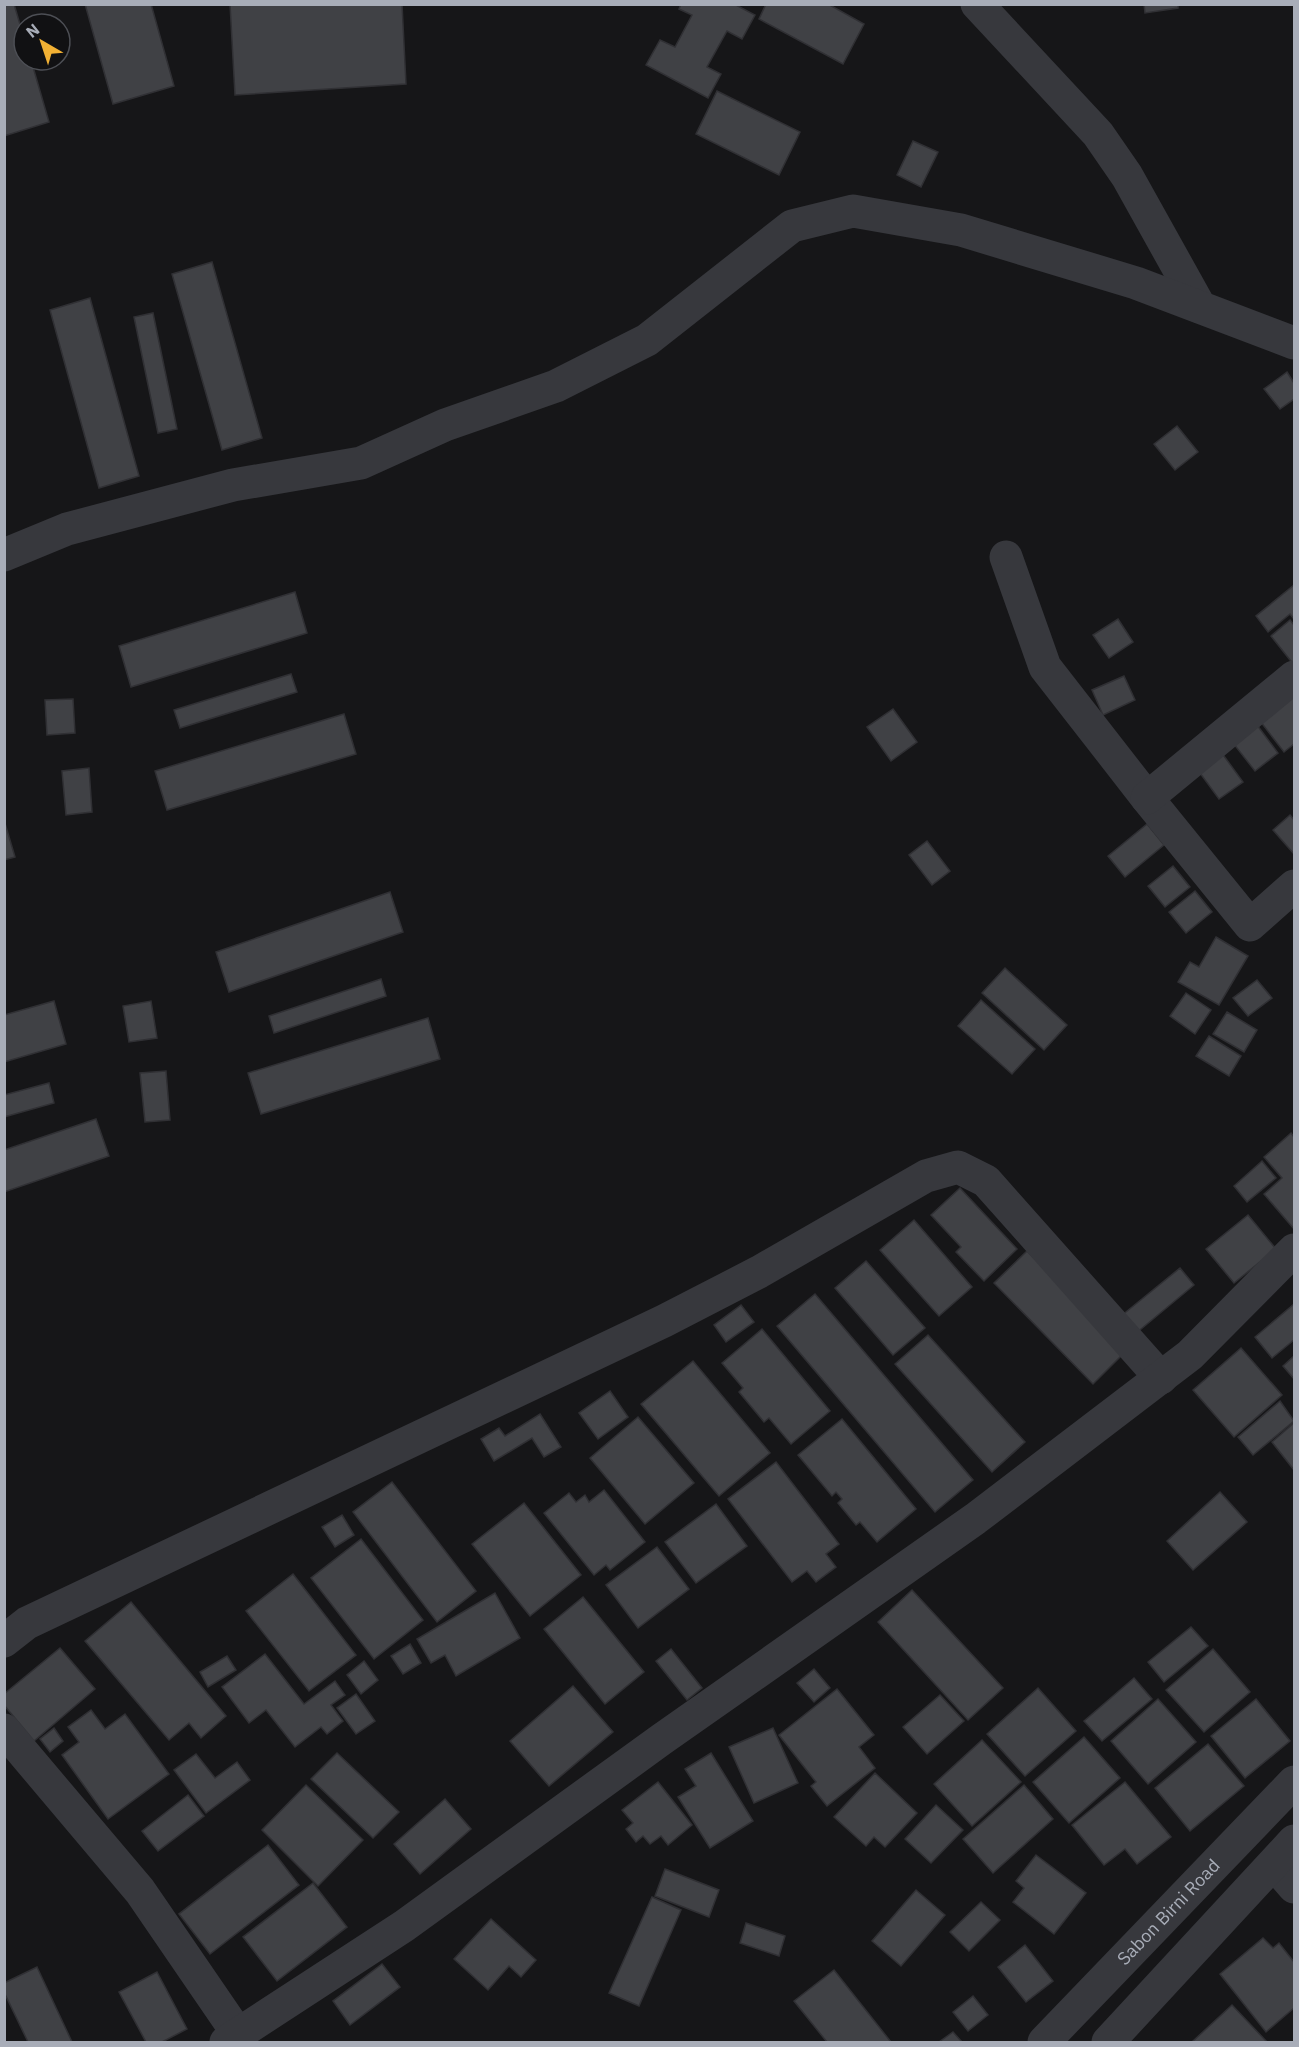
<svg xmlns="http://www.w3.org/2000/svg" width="1299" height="2047" viewBox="0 0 1299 2047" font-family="'IBM Plex Sans',sans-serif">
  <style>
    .building { fill: #404145; stroke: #303034; stroke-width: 1.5 }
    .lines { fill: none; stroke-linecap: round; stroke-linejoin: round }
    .minor { stroke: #37383d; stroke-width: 33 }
    .labels { text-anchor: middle; stroke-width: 4.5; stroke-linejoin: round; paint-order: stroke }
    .street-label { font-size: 18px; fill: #a8adb8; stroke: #111113 }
  </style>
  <rect width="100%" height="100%" fill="#161618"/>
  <g class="building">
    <polygon points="4,4 14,4 24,38 24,60 31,60 49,122 4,136"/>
    <polygon points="85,4 151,4 174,86 113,104"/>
    <polygon points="230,4 402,4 406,84 235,95"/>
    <polygon points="681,4 734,4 755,15 742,39 727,31 707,67 721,74 708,98 646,65 660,40 675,47 692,15 679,9"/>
    <polygon points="766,4 828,4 864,24 843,64 759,19"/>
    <polygon points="1144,4 1178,4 1178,8 1145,13"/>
    <polygon points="717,91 800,132 779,175 696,134"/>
    <polygon points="913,141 938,152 921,187 897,175"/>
    <polygon points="212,262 262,438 222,450 172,274"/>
    <polygon points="90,298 139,476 99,488 50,310"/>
    <polygon points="153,313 177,429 158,433 134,317"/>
    <polygon points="1287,372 1294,383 1294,399 1280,409 1264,389"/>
    <polygon points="1177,426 1198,452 1175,470 1154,444"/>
    <polygon points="1294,585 1294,619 1290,614 1268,632 1256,616"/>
    <polygon points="295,592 307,633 131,687 119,646"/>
    <polygon points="1118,619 1133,642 1109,658 1093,635"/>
    <polygon points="1290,620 1294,625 1294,665 1271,636"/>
    <polygon points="291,674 297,692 180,728 174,710"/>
    <polygon points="1124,676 1135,700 1103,715 1092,690"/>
    <polygon points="1294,694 1294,744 1284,752 1260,721"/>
    <polygon points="73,699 75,733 47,735 45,700"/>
    <polygon points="893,709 917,742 891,761 867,727"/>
    <polygon points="344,714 356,754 167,810 155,771"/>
    <polygon points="1257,725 1278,753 1255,771 1233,743"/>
    <polygon points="1221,752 1243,782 1219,799 1197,769"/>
    <polygon points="89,768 92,812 66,815 62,771"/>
    <polygon points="1290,815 1294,820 1294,854 1273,830"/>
    <polygon points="4,820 15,857 4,860"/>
    <polygon points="1147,824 1164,845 1125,877 1108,856"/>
    <polygon points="927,841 950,871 932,885 909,855"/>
    <polygon points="1173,866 1190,887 1165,907 1148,886"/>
    <polygon points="1195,891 1212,912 1186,933 1169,912"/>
    <polygon points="390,892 403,932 229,992 216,952"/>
    <polygon points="1216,937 1248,956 1219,1005 1178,982 1190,962 1199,967"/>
    <polygon points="1005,968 1067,1025 1044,1050 982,993"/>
    <polygon points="381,979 386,996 274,1033 269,1016"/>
    <polygon points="1257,980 1272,998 1248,1016 1233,998"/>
    <polygon points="1186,993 1211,1010 1195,1034 1170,1016"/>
    <polygon points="981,1000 1035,1049 1012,1074 958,1026"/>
    <polygon points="54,1001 66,1044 4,1062 4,1015"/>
    <polygon points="151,1001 157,1038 129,1042 123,1006"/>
    <polygon points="1227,1012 1257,1030 1244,1052 1213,1034"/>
    <polygon points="428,1018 440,1059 261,1114 248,1073"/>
    <polygon points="1209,1036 1241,1056 1229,1076 1196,1056"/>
    <polygon points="166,1071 170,1120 145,1122 140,1073"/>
    <polygon points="49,1083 54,1103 4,1117 4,1095"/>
    <polygon points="96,1119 109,1156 4,1192 4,1150"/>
    <polygon points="1291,1133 1294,1137 1294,1229 1264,1194 1282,1178 1264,1157"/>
    <polygon points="1262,1161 1276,1178 1247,1202 1234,1186"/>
    <polygon points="960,1188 1017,1249 984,1281 956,1252 961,1247 931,1215"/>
    <polygon points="1248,1215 1276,1249 1234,1283 1206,1249"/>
    <polygon points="914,1220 972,1287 939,1316 880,1250"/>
    <polygon points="1027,1251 1126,1351 1093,1384 994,1283"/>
    <polygon points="866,1261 925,1328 893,1355 835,1288"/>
    <polygon points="1180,1268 1194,1285 1135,1334 1121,1316"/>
    <polygon points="815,1294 973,1480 935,1512 777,1326"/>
    <polygon points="1294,1304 1294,1340 1272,1358 1255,1337"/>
    <polygon points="741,1305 754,1322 726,1342 714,1325"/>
    <polygon points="762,1329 830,1411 791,1444 769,1418 764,1422 739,1392 743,1388 722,1363"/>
    <polygon points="928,1335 1025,1442 992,1472 895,1364"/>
    <polygon points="1241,1348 1282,1395 1234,1437 1193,1390"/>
    <polygon points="1294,1356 1294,1379 1283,1366"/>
    <polygon points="693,1361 770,1453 719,1496 641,1404"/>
    <polygon points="610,1391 628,1417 598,1439 579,1413"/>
    <polygon points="1280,1401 1294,1421 1253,1455 1238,1437"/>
    <polygon points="540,1414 561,1447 544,1457 532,1438 494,1461 481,1439 499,1428 505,1436"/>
    <polygon points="638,1417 694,1483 645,1524 590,1458"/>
    <polygon points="842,1419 916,1509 877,1542 860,1522 856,1525 838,1503 842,1499 836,1492 832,1496 798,1455"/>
    <polygon points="1294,1423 1294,1470 1272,1442"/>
    <polygon points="776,1462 839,1544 826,1554 836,1567 816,1582 807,1571 792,1582 728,1499"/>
    <polygon points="392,1482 476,1591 437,1622 353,1512"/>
    <polygon points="604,1490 645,1542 610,1570 606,1565 594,1575 544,1513 569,1493 576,1502 585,1495 589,1502"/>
    <polygon points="1220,1492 1247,1522 1193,1570 1167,1541"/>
    <polygon points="524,1503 581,1575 530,1616 472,1544"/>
    <polygon points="716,1504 747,1546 696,1583 665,1542"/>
    <polygon points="342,1515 354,1535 335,1547 322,1527"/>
    <polygon points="361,1539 423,1620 374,1659 311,1578"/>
    <polygon points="657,1547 689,1589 638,1628 606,1585"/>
    <polygon points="293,1574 356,1655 309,1691 246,1611"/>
    <polygon points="912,1590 1003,1688 968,1720 878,1622"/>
    <polygon points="495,1593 520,1638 456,1676 445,1655 431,1663 417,1639"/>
    <polygon points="583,1597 644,1672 605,1704 544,1629"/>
    <polygon points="131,1602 226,1716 201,1738 189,1723 169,1740 85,1641"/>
    <polygon points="1191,1627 1208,1646 1164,1682 1148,1662"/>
    <polygon points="410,1644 421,1663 403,1674 391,1656"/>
    <polygon points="60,1648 95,1689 34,1741 4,1705 4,1694"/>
    <polygon points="671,1649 702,1688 687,1700 656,1661"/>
    <polygon points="1213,1649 1250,1692 1204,1732 1166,1690"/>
    <polygon points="265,1654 304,1704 335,1681 345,1695 331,1705 343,1721 327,1734 321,1727 295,1747 266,1710 249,1723 222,1687"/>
    <polygon points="227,1656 236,1670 208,1687 200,1672"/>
    <polygon points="364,1661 378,1680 361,1694 347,1675"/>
    <polygon points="814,1669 830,1688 814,1702 797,1683"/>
    <polygon points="1134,1678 1152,1699 1102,1741 1084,1721"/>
    <polygon points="573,1686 613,1732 549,1786 510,1741"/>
    <polygon points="1038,1688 1076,1731 1025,1776 987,1734"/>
    <polygon points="837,1689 874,1735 859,1747 875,1768 827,1806 811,1786 816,1782 779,1735"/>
    <polygon points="356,1694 375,1721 356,1734 337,1708"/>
    <polygon points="940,1695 964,1721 927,1754 903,1727"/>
    <polygon points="1158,1699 1196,1742 1148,1784 1111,1741"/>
    <polygon points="1256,1699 1290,1741 1245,1778 1211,1736"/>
    <polygon points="91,1710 105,1729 125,1714 169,1774 108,1819 62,1755 79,1742 68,1727"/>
    <polygon points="54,1728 63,1741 50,1752 40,1739"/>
    <polygon points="773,1728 798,1783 754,1803 729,1747"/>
    <polygon points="1084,1737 1120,1778 1069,1823 1033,1782"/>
    <polygon points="982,1740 1021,1782 972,1826 934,1784"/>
    <polygon points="1208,1744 1244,1786 1190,1831 1155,1788"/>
    <polygon points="337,1753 399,1812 373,1838 311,1779"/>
    <polygon points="711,1753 753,1821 710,1848 678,1797 696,1786 685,1769"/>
    <polygon points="196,1754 215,1778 237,1762 250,1780 206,1813 174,1770"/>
    <polygon points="875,1773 917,1813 885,1847 874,1837 866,1846 834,1817"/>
    <polygon points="658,1782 692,1825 668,1845 661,1836 650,1844 643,1836 636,1842 626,1829 633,1823 622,1810"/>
    <polygon points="1125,1782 1171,1837 1137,1864 1125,1849 1104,1865 1072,1825"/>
    <polygon points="306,1785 363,1840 318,1886 262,1830"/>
    <polygon points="1024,1785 1053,1819 993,1873 963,1839"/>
    <polygon points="188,1795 204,1816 158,1851 142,1831"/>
    <polygon points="445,1799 471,1829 420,1874 394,1844"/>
    <polygon points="936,1805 963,1830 931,1863 905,1839"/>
    <polygon points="268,1845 299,1885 210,1954 179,1914"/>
    <polygon points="1036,1855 1086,1893 1054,1934 1013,1902 1024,1888 1016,1881"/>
    <polygon points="665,1869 719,1890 709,1917 655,1896"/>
    <polygon points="313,1883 347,1927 277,1981 243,1937"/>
    <polygon points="916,1890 945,1915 901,1966 872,1941"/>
    <polygon points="652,1897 681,1910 639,2006 609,1993"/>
    <polygon points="981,1902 1000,1920 969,1951 950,1932"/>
    <polygon points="491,1919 536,1960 521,1977 509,1966 488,1990 454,1959"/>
    <polygon points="746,1923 785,1936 779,1956 740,1943"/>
    <polygon points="1263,1938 1273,1948 1279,1943 1294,1962 1294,2008 1266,2032 1220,1974"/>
    <polygon points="1025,1945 1053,1981 1026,2002 998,1967"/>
    <polygon points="382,1964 400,1987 350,2025 333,2001"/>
    <polygon points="37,1967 72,2042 28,2042 4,1992 4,1983"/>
    <polygon points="834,1970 891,2042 827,2042 794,2001"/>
    <polygon points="157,1972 187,2029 162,2042 146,2042 119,1992"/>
    <polygon points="973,1996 988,2015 968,2031 953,2012"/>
    <polygon points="1232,2005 1267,2042 1192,2042"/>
    <polygon points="953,2032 962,2042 939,2042"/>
  </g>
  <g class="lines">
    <g class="minor">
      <polyline points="977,4 1098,134 1127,176 1200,307"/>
      <polyline points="4,555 67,529 233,485 361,463 445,425 556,386 647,340 792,226 853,211 961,230 1136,283 1294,343"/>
      <polyline points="1006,557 1045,667 1147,798 1250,925 1294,886"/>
      <polyline points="1147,798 1294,677"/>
      <polyline points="4,1641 27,1623 664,1321 759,1272 926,1176 958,1167 986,1181 1161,1378"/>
      <polyline points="4,1730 140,1891 238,2034"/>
      <polyline points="1274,1864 1294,1887"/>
      <polyline points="226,2042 404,1926 662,1739 975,1519 1190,1355 1294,1250"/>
      <path id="s1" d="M1044,2042L1294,1782"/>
      <polyline points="1108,2042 1294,1841"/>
    </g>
  </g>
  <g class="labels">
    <g class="street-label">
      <text dy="6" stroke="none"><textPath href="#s1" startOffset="180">Sabon Birni Road</textPath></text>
    </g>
  </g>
  <rect width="1299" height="2047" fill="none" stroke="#a8adb8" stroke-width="12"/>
  <g transform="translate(42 42) rotate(321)"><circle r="28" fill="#111113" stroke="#4d4f55" stroke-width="1.5"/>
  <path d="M0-4.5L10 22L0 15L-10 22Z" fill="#f2b134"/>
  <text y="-9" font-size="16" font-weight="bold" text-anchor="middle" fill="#a8adb8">N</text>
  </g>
</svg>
